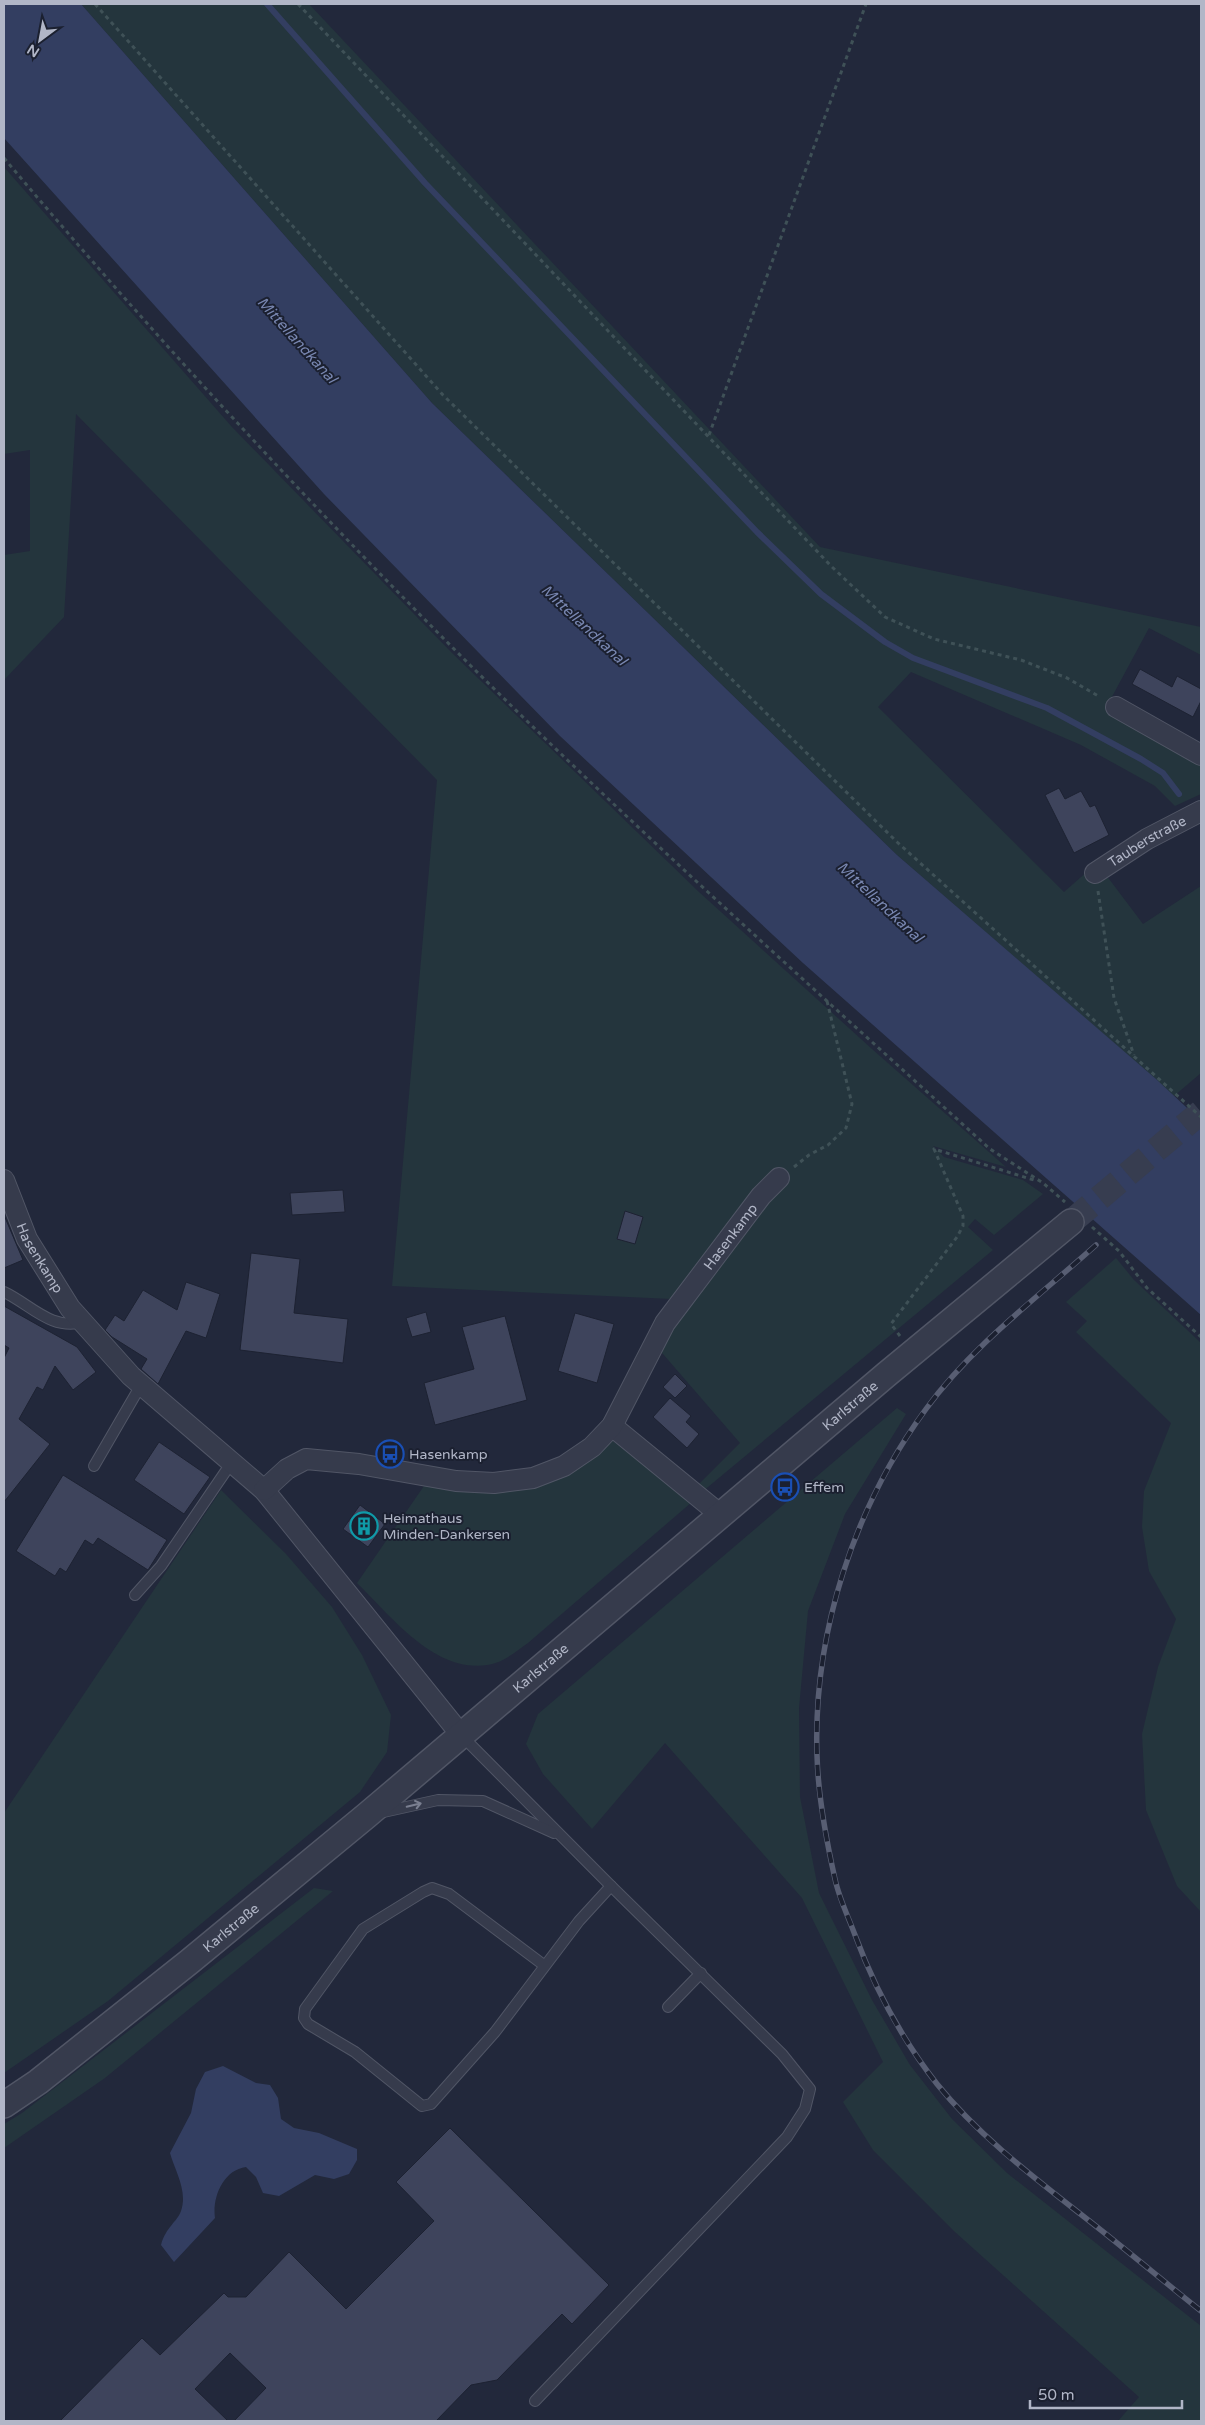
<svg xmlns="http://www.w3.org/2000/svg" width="1205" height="2425" viewBox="0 0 1205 2425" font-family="'Varela Round',sans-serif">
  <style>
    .green { fill: #24353d }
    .water { fill: #333e61 }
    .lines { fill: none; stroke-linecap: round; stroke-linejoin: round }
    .stream { stroke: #333e61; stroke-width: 6 }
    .building { fill: #3e445c; stroke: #1d2232 }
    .tertiary-tunnel { stroke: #373d50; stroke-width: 25; stroke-dasharray: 25 12; stroke-linecap: butt }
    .service-casing { stroke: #515666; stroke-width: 12 }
    .minor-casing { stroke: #515666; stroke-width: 22 }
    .tertiary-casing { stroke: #515666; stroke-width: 28 }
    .path { stroke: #3f5157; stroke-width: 3; stroke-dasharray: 4 4; stroke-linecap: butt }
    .service { stroke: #363b4c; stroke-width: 10 }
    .minor { stroke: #363b4c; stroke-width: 20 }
    .tertiary { stroke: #363b4c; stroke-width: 25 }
    .rail-casing { stroke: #585e73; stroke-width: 5.5 }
    .rail { stroke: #1b2030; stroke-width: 4; stroke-dasharray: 11; stroke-linecap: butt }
    .oneway { stroke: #7a7f90 }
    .labels { text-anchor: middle; stroke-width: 4; stroke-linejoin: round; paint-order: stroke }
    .street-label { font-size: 14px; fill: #b1b6c7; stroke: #1b2030 }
    .poi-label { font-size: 14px; fill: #b1b6c7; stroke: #1b2030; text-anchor: start }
    .water-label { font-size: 15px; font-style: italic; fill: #7886b0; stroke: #1b2030 }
  </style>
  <rect width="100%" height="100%" fill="#22283b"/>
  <g class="green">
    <polygon points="81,4 309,4 820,547 1201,627 1201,655 1149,628 1107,706 1201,759 1201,794 1175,806 1155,786 1081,745 911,672 878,707 1064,892 1097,863 1143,924 1201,886 1201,1073 1174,1096 897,855 432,403"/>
    <polygon points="4,167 232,427 452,653 699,892 872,1049 1006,1167 933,1146 944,1157 1023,1180 1043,1194 994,1235 975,1219 968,1227 993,1250 702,1492 695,1488 740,1443 650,1339 672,1299 392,1286 437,780 76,414 64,617 4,680 4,555 30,551 30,450 4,454"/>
    <polygon points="1116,1258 1134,1280 1201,1343 1201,1912 1177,1886 1146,1810 1142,1734 1158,1667 1176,1619 1149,1571 1142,1527 1144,1491 1171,1423 1076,1332 1087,1321 1066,1302"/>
    <polygon points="897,1408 906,1414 845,1514 808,1611 799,1708 800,1797 819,1893 872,2000 910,2065 952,2119 1007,2173 1201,2326 1201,2421 1118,2421 1139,2397 955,2232 873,2150 843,2102 883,2062 802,1898 665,1743 592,1829 543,1774 526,1744 538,1714"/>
    <path d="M609,1438L692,1502L528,1643C515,1652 503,1663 487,1665C434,1673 391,1616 357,1583L426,1483L490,1489Z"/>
    <polygon points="221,1490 286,1554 332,1607 362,1655 391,1715 387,1752 360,1792 108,2001 4,2073 4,1813"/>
    <polygon points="314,1888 333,1891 105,2078 4,2148 4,2124 22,2113"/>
  </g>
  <g class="water">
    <polygon points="4,4 81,4 432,403 897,855 1156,1079 1201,1121 1201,1315 803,963 560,736 324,494 4,138"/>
    <path d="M223,2066L256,2083L270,2085L278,2098L281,2119L294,2128L319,2133L357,2149V2160L349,2174L334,2179L315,2175L279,2196L263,2193L256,2177L246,2167C223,2170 212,2198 215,2218L174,2262L161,2245C166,2227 177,2222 181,2211C188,2191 175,2171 170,2153L191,2113L196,2089L205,2072Z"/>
  </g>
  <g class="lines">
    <polyline class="stream" points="267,4 425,183 757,532 821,594 885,642 913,658 1047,708 1141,759 1163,773 1179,794"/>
  </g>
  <g class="building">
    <polygon points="1140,669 1172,687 1177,676 1201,689 1201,701 1193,717 1132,684"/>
    <polygon points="1059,788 1065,799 1081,791 1090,807 1095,805 1109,835 1074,853 1045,795"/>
    <polygon points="343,1190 345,1212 292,1215 290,1193"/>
    <polygon points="625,1211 643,1217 635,1244 617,1239"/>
    <polygon points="4,1215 23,1260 4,1268"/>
    <polygon points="251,1253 300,1259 294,1313 348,1319 343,1363 240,1350"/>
    <polygon points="186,1282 220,1294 206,1338 186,1331 158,1384 141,1369 147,1359 112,1337 105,1330 115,1315 124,1321 143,1290 177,1310"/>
    <polygon points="4,1306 77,1347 96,1372 73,1390 55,1366 43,1390 37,1387 19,1419 50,1444 4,1502 4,1358 9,1348 4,1345"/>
    <polygon points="426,1312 431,1332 412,1337 406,1318"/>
    <polygon points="575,1313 614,1324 597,1383 558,1371"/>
    <polygon points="505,1316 527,1400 435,1425 424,1383 474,1369 462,1327"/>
    <polygon points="675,1374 687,1386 675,1398 663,1387"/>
    <polygon points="670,1398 691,1416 686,1422 699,1434 687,1448 653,1417"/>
    <polygon points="159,1442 210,1477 184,1514 134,1480"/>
    <polygon points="63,1475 167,1540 148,1570 98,1538 93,1545 85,1540 66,1572 60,1568 55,1576 16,1551"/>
    <polygon points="360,1505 385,1524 368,1547 343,1529"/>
    <polygon points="450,2128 609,2285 572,2324 562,2314 497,2380 471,2385 436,2421 234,2421 266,2388 230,2353 195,2389 228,2421 60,2421 142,2338 160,2355 224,2293 228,2297 246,2297 289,2252 346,2309 434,2221 396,2182"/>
  </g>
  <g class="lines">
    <polyline class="tertiary-tunnel" points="1071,1222 1201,1112"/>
    <g class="service-casing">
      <g id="service">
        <path d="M4,1292C30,1304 51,1331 83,1322"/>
        <polyline points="94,1466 141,1385"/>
        <polyline points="135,1595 161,1566 232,1462"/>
        <polyline points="462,1736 611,1886 782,2054 810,2089 805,2109 787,2137 535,2401"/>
        <polyline points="379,1813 438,1800 483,1801 554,1833"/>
        <polyline points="545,1966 449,1894 432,1888 423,1892 363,1929 305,2009 304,2018 308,2024 355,2052 422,2106 431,2104 495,2032 579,1921 611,1886"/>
        <polyline points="668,2007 701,1973"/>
      </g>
    </g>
    <g class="minor-casing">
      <g id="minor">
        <polyline points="1116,707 1201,755"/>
        <path id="s1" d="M1095,873L1147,839L1201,811"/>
        <path id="s2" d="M4,1180L27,1239L70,1308L131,1376L264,1490L462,1736"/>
        <polyline points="612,1426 722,1516"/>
        <path id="s3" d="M264,1490L287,1469L306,1459L359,1464L456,1481L494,1483L533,1478L564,1466L592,1447L612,1426L665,1323L761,1196L779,1178"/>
      </g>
    </g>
    <g class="tertiary-casing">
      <g id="tertiary">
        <path id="s4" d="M4,2105L38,2082L189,1962L366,1816L887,1374L1071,1222"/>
      </g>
    </g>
    <g class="path">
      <polyline points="95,4 443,395 897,842 1201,1117"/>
      <polyline points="298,4 831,566 885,617 934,639 1021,660 1067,678 1100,697"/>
      <path d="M4,158C151,333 308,503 470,665C638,832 815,990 990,1149L1043,1183L1065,1202"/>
      <polyline points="709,435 866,4"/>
      <polyline points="1098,891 1114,998 1134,1055"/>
      <polyline points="794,1167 809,1155 828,1145 846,1128 852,1104 827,1001"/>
      <polyline points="1092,1227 1119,1251 1147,1288 1201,1337"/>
      <polyline points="900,1336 891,1324 957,1237 963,1226 963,1216 934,1149 1037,1181"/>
    </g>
    <use href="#service" class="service"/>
    <use href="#minor" class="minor"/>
    <use href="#tertiary" class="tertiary"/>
    <g class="rail-casing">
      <path id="rail" d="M1096,1245C1038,1297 972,1346 926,1409C854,1507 813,1633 817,1755C818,1796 826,1839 835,1879C839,1898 848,1916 855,1935C875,1989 901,2038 937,2084C978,2135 1032,2176 1083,2216C1123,2247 1162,2280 1201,2311"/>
    </g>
    <use href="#rail" class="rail"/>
  </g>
  <defs><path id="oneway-shaft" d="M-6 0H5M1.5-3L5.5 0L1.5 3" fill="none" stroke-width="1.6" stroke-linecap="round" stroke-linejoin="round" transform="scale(1.25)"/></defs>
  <use class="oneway" href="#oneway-shaft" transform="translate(414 1805) rotate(-13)"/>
  <defs>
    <g id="bus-ring" transform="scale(1.4375)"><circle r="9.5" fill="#1b2030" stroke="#1a4fb4" stroke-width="1.5"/><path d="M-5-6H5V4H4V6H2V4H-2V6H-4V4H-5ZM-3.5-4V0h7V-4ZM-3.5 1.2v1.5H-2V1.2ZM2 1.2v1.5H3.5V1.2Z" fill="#1a4fb4"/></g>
    <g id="building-ring" transform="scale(1.4375)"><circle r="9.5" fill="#1b2030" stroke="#0f9aa8" stroke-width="1.5"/><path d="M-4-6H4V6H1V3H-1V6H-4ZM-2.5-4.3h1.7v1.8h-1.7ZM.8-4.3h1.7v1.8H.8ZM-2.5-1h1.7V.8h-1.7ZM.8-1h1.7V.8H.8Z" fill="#0f9aa8"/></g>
  </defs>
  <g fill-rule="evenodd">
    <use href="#bus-ring" x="390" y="1454"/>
    <use href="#bus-ring" x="785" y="1487"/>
    <use href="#building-ring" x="364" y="1526"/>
  </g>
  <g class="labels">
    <g class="street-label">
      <text dy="5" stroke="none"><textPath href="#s1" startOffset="61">Tauberstraße</textPath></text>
      <text dy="5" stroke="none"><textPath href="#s3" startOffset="602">Hasenkamp</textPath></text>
      <text dy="5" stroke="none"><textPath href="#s2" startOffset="86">Hasenkamp</textPath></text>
      <text dy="5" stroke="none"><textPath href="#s4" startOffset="1098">Karlstraße</textPath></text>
      <text dy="5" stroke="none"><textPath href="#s4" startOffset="692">Karlstraße</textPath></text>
      <text dy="5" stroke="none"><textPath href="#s4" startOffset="288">Karlstraße</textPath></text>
    </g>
    <g class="poi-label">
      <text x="409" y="1459">Hasenkamp</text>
      <text x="804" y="1492">Effem</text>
      <text x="383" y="1523">Heimathaus<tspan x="383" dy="16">Minden-Dankersen</tspan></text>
    </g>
    <g class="water-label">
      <text transform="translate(297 340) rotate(48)" y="5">Mittellandkanal</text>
      <text transform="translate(584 625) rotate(43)" y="5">Mittellandkanal</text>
      <text transform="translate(880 902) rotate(43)" y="5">Mittellandkanal</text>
    </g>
  </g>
  <rect width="1205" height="2425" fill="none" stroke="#b1b6c7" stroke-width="10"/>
  <g transform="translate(40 40) rotate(212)" stroke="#1b2030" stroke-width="4" paint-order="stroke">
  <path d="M0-4L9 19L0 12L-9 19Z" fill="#b1b6c7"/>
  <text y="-8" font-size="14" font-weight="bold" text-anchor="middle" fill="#b1b6c7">N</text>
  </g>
  <path d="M1030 2400v8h152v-8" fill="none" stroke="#b1b6c7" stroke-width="2.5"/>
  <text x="1038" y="2400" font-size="15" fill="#b1b6c7" stroke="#1b2030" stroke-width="4" paint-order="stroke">50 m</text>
</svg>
